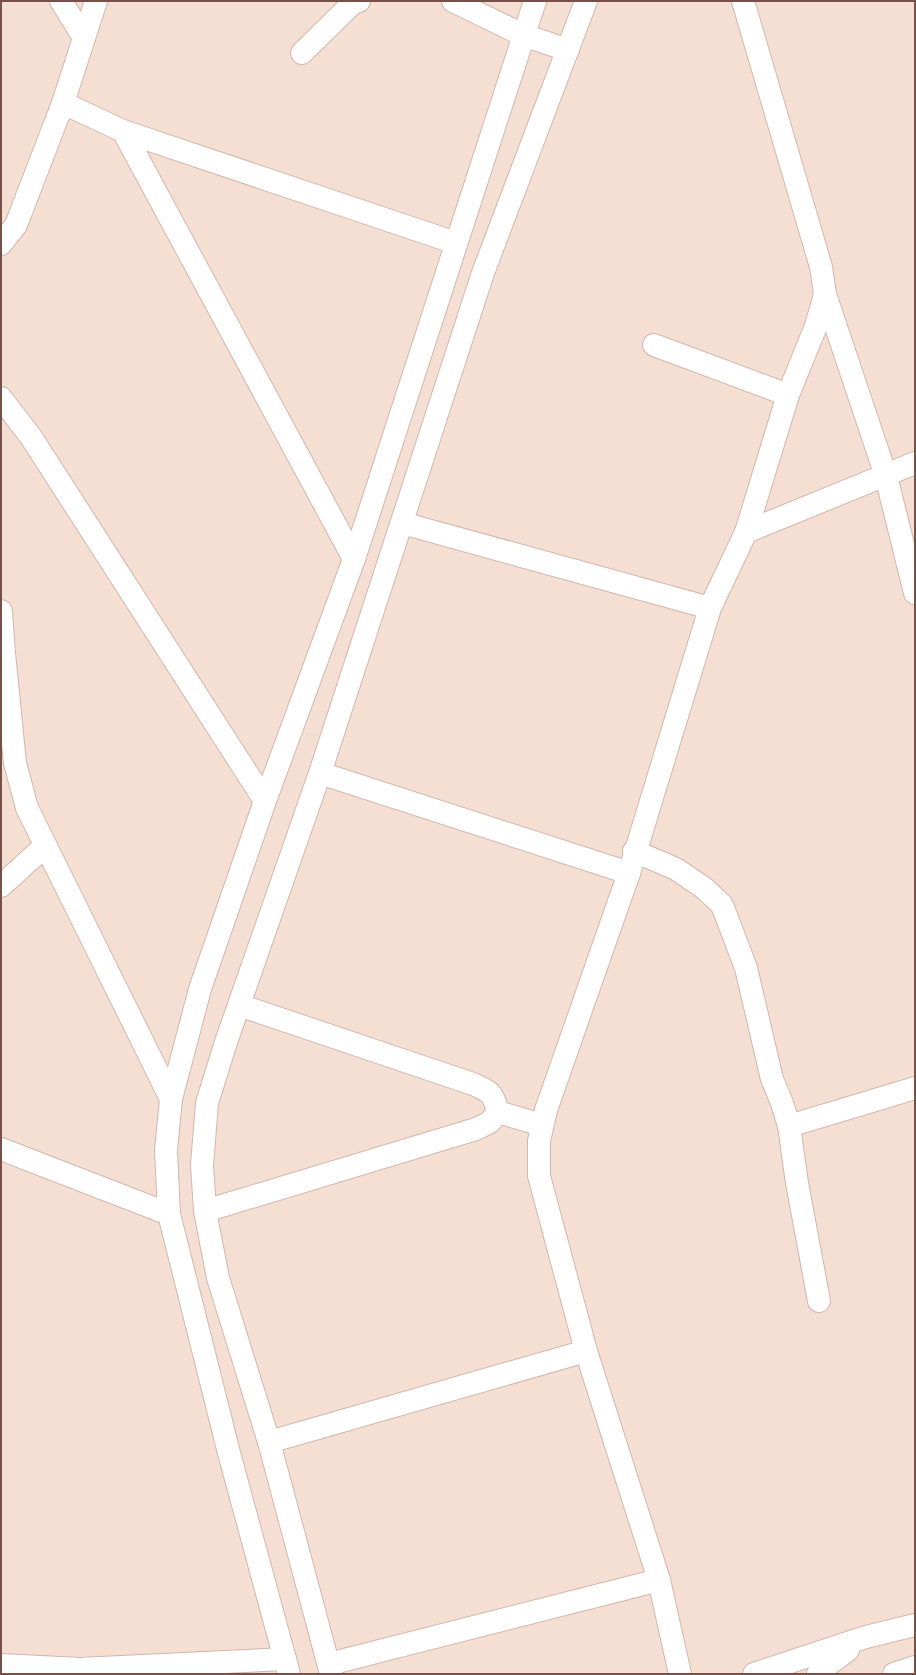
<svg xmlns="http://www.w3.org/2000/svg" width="916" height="1675" viewBox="0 0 916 1675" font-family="'Work Sans',sans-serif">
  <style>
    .residential { fill: #f5dfd3 }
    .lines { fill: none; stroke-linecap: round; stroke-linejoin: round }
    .street-casing { stroke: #d1b7ad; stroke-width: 24 }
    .street { stroke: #fff; stroke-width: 22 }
  </style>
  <rect width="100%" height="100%" fill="#fdefe5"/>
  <rect class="residential" x="1" y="1" width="914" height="1673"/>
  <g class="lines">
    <g class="street-casing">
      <g id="street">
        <polyline points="61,1 84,38"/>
        <polyline points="453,1 523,35 568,50"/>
        <polyline points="743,1 821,267 825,294 886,476 915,593"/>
        <polyline points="302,53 354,2 359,1"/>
        <polyline points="63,103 123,131 456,243"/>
        <polyline points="123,131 354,559"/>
        <polyline points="1,244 16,225 63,103 96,1"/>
        <polyline points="654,345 788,395"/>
        <polyline points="1,398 31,437 265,801"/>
        <polyline points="402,523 710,608"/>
        <polyline points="746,532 915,463"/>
        <polyline points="1,611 4,653 15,763 27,808 171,1099"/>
        <polyline points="320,773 629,873"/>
        <polyline points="634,851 676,869 704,888 722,905 746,968 772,1079 782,1103 789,1126 915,1088"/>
        <polyline points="1,886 45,846"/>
        <path d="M239,1005L473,1084C491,1092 493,1093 498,1112"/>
        <polyline points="498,1112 542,1125"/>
        <polyline points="789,1126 797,1183 819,1301"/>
        <polyline points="1,1149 169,1214"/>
        <polyline points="205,1211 476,1129 490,1122 498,1112"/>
        <polyline points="269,1442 586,1351"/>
        <polyline points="329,1664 659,1580"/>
        <polyline points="1,1665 80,1669 285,1659"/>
        <polyline points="289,1674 229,1453 169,1214 166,1150 171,1099 200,989 265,801 354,559 535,1"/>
        <polyline points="331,1674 269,1442 218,1278 205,1211 202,1165 207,1103 226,1042 320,773 483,273 586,1"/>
        <polyline points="680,1674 659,1580 586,1351 539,1176 539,1141 546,1110 629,873 710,608 746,532 788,395 816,326 825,294"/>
        <polyline points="754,1674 866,1637 915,1625"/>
        <polyline points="818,1674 821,1670 848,1650"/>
        <polyline points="894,1674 915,1667"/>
      </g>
    </g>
    <use href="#street" class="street"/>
  </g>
  <rect width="916" height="1675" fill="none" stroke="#775049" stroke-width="4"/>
</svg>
